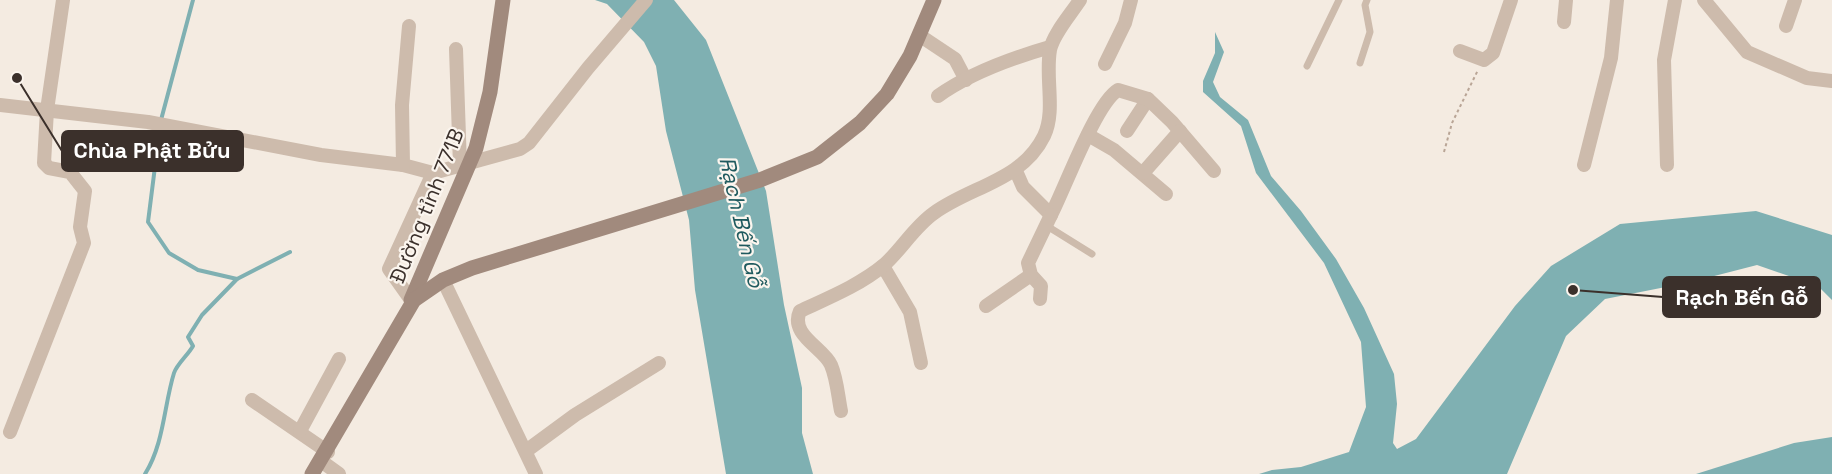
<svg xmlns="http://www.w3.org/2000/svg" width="1832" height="474" viewBox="0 0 1832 474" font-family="'Space Grotesk',sans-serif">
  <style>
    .water { fill: #7fb0b2 }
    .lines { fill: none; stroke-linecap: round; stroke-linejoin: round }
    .stream { stroke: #7fb0b2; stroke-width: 4 }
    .path { stroke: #b9a596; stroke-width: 2; stroke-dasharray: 3 3; stroke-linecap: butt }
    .lane { stroke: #cdbbac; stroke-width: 7 }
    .street { stroke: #cdbbac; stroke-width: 14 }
    .secondary { stroke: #a18a7d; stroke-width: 15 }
    .labels { text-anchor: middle; stroke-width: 4.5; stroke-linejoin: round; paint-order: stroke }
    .street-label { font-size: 21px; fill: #3b302b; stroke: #fbf5ee }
    .water-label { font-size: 22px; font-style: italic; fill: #1f5a5e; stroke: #fbf5ee }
    .leader { fill: none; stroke: #3b302b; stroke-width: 2 }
    .callout-dot { fill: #3b302b; stroke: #fbf5ee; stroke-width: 2 }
    .callout { fill: #3b302b; stroke: #3b302b; stroke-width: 2 }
    .callout-label { font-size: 22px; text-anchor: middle; font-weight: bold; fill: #fff }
  </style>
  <rect width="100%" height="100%" fill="#f4ebe1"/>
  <g class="water">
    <polygon points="595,0 674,0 706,40 766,191 784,305 802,388 802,433 813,474 726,474 695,290 689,220 666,131 656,66 644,42 607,4"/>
    <polygon points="1215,32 1224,52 1213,82 1220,97 1248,120 1271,176 1301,211 1336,259 1364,308 1394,374 1397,404 1393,443 1397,449 1416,439 1515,306 1551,266 1620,224 1756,211 1832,235 1832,300 1818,286 1757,265 1691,282 1605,299 1566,336 1507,474 1259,474 1272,470 1301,467 1349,452 1366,407 1361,342 1324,263 1256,173 1241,126 1203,92 1203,81 1215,53"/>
    <polygon points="1832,437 1832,474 1696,474 1794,443"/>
  </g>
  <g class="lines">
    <g class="stream">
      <polyline points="161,120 193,0"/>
      <polyline points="160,127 148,222 169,253 198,270 237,279 290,252"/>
      <path d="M145,474C164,444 164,405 174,373C177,364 188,355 193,346L188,337L202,315L237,279"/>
    </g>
    <polyline class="path" points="1444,152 1452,123 1478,70"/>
    <g class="lane">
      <polyline points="1360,63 1370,32 1365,5 1367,0"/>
      <polyline points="1307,66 1339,0"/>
      <polyline points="1047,226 1092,254"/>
    </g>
    <g class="street">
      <polyline points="1704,0 1747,52 1807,78 1832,81"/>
      <polyline points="1564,22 1566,0"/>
      <polyline points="409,26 402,105 403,165 433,173"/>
      <polyline points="1786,26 1795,0"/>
      <polyline points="919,35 955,59 966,80"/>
      <polyline points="456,49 460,166"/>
      <polyline points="1460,51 1484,60 1493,53 1511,0"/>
      <polyline points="1105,64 1125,23 1131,0"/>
      <path d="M938,96C970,73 1012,58 1050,47"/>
      <polyline points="0,105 148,122 321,155 403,165"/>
      <polyline points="1127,131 1148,99"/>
      <polyline points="1088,135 1114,150 1166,194"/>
      <polyline points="1584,165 1611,58 1617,0"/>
      <polyline points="1667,165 1664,60 1675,0"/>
      <path d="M1016,171L1023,187L1051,215C1065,188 1096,103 1118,90L1148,99L1172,122L1214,171"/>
      <polyline points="1143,173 1180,131"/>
      <polyline points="883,266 910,312 921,363"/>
      <polyline points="443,280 536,474"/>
      <polyline points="1040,299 1041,286 1031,275 1028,263 1051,215"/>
      <polyline points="411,300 389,269 433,173 520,149 529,143 588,68 646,0"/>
      <polyline points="986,306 1031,275"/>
      <polyline points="252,400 328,452"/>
      <path d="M841,411C838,396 837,379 831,365C824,348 789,335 800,311C828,298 860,285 884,265C902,249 914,227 934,213C971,186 1022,181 1044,136C1056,111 1045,78 1050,50C1053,34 1071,14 1080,0"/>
      <polyline points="300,431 339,359"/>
      <polyline points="10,432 84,243 80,227 85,191 70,172 49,168 44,163 47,110 63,0"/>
      <polyline points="526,451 575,415 659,363"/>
      <polyline points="321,461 339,474"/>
    </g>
    <g class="secondary">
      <polyline points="414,300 411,300 476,148 490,92 503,0"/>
      <polyline points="312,474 414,300 443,280 472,268 760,180 817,157 860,123 887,94 910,56 934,0"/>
    </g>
  </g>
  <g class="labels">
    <g class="street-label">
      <text transform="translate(427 206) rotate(-68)" y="7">Đường tỉnh 771B</text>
    </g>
    <g class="water-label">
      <text transform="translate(742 222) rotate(77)" y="8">Rạch Bến Gỗ</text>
    </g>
  </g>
  <path class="leader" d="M17 78L62 151M1573 290L1663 297"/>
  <g class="callout-dot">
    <circle cx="17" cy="78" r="6"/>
    <circle cx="1573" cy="290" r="6"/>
  </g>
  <g class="callout">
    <rect x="62" y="131" width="181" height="40" rx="6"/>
    <rect x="1663" y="277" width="157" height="40" rx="6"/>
  </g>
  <g class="callout-label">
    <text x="152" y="158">Chùa Phật Bửu</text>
    <text x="1742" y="305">Rạch Bến Gỗ</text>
  </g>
</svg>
